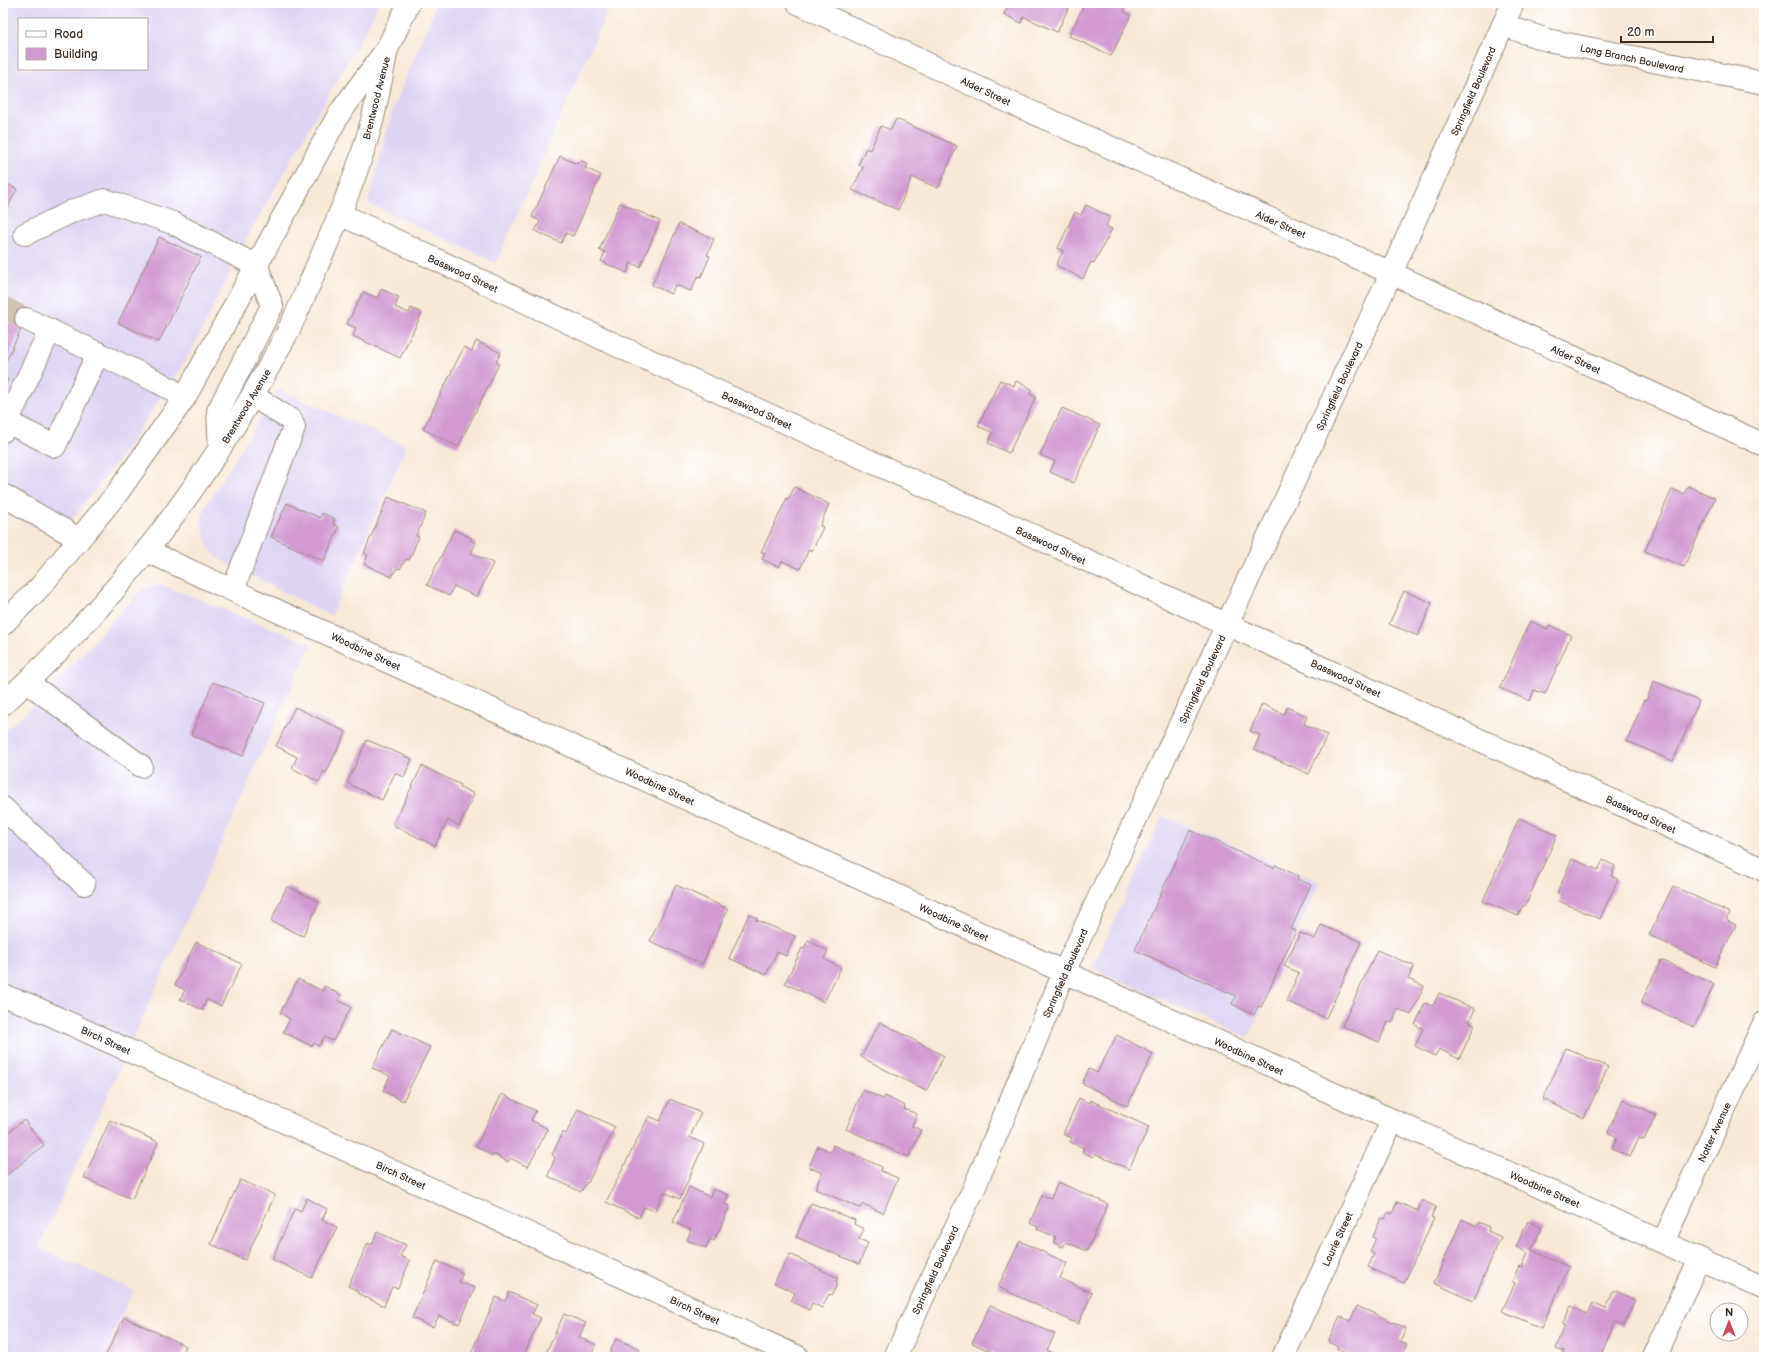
<svg xmlns="http://www.w3.org/2000/svg" width="1767" height="1360" viewBox="0 0 1767 1360" font-family="'Balsamiq Sans',sans-serif">
  <style>
    .built { fill: #dfd4f4; fill-rule: evenodd }
    .building { fill: #d299d2 }
    .lines { fill: none; stroke-linecap: round; stroke-linejoin: round }
    .minor-tunnel { stroke: #d2c2b0; stroke-width: 22; stroke-dasharray: 22 11; stroke-linecap: butt }
    .minor-casing { stroke: #9a897a; stroke-width: 24 }
    .major-casing { stroke: #9a897a; stroke-width: 24 }
    .minor { stroke: #fff; stroke-width: 22 }
    .major { stroke: #fff; stroke-width: 22 }
    .labels { text-anchor: middle; stroke-width: 4; stroke-linejoin: round; paint-order: stroke }
    .street-label { font-size: 10px; fill: #3b2a1e; stroke: #fff }
  </style>
  <rect width="100%" height="100%" fill="#fff"/>
  <filter id="ink" filterUnits="userSpaceOnUse"><feTurbulence type="fractalNoise" baseFrequency=".025" numOctaves="2"/><feDisplacementMap in="SourceGraphic" scale="8" xChannelSelector="R" yChannelSelector="G"/><feConvolveMatrix kernelMatrix="1 2 1 2 8 2 1 2 1" color-interpolation-filters="sRGB"/></filter>
  <filter id="wash" filterUnits="userSpaceOnUse"><feTurbulence type="fractalNoise" baseFrequency=".012" numOctaves="4" result="noise"/><feDisplacementMap in="SourceGraphic" scale="16" xChannelSelector="R" yChannelSelector="G"/><feGaussianBlur stdDeviation="0.9" result="paint"/><feColorMatrix in="noise" values="0 0 0 0 0 0 0 0 0 0 0 0 0 0 0 0 0 1.4 0 .05"/><feComposite in="paint" operator="in"/></filter>
  <g filter="url(#wash)">
    <rect width="100%" height="100%" fill="#f8e8d5"/>
    <g class="built">
      <path d="M3,3H379L367,28L245,241L194,347L124,453L57,538L3,509ZM19,19H147V69H19Z"/>
      <polygon points="437,3 611,3 496,263 368,203 392,111"/>
      <polygon points="278,389 407,446 331,616 219,559 208,548 201,521 205,508"/>
      <polygon points="160,584 311,644 39,1248 133,1290 103,1357 3,1357 3,732 38,702 142,589"/>
      <polygon points="1163,816 1320,882 1248,1038 1092,968"/>
    </g>
    <g id="blocks">
      <g class="building">
        <polygon points="1009,3 1071,3 1057,32 1024,17 1021,23 1004,14"/>
        <polygon points="1085,3 1126,3 1124,12 1131,15 1111,56 1069,36"/>
        <polygon points="896,119 957,146 938,188 912,177 898,210 852,190 863,167 858,165 866,148 870,150 881,126 891,130"/>
        <polygon points="560,156 577,164 579,160 587,163 585,168 601,175 573,236 566,233 561,243 535,231 540,221 532,217"/>
        <polygon points="3,182 17,189 6,211 3,210"/>
        <polygon points="620,203 660,221 640,267 631,263 627,273 601,261 605,252 599,250"/>
        <polygon points="1086,205 1110,217 1106,226 1112,229 1094,263 1091,262 1083,279 1056,265 1063,251 1058,248 1075,212 1081,215"/>
        <polygon points="679,224 714,239 707,255 710,256 701,277 698,276 691,291 675,285 671,294 652,285"/>
        <polygon points="159,237 201,257 159,342 118,323"/>
        <polygon points="381,289 399,297 395,307 409,313 411,308 422,313 400,358 353,336 356,328 347,324 363,292 377,298"/>
        <polygon points="3,302 28,314 3,368"/>
        <polygon points="476,341 501,353 496,362 499,364 458,447 423,429 464,347 472,351"/>
        <polygon points="3,377 8,379 3,390"/>
        <polygon points="1000,380 1014,386 1016,381 1032,389 1030,394 1036,397 1009,453 988,443 993,433 978,426"/>
        <polygon points="1062,408 1100,425 1074,483 1050,472 1055,461 1040,455"/>
        <polygon points="1688,486 1715,498 1684,567 1645,551 1672,489 1684,494"/>
        <polygon points="794,487 829,504 820,526 823,527 812,551 809,549 800,569 782,561 779,567 762,559 765,553 761,552 787,498 789,499"/>
        <polygon points="388,497 426,513 416,536 419,537 409,560 406,559 400,569 397,568 392,577 364,564 368,555 364,553"/>
        <polygon points="287,503 320,518 322,513 335,519 333,524 339,527 324,561 271,537"/>
        <polygon points="454,530 472,538 470,540 476,543 471,553 493,563 477,597 454,586 449,596 427,585"/>
        <polygon points="1404,591 1432,603 1418,636 1389,624"/>
        <polygon points="1530,621 1547,629 1549,625 1571,635 1545,694 1534,690 1530,701 1500,688"/>
        <polygon points="1654,681 1699,701 1673,761 1627,741 1644,700 1646,701"/>
        <polygon points="213,682 265,703 243,756 191,735"/>
        <polygon points="1262,704 1284,714 1287,707 1307,716 1304,724 1327,735 1309,774 1254,749 1260,735 1250,731"/>
        <polygon points="295,707 346,732 326,773 324,771 319,782 292,768 297,757 276,746"/>
        <polygon points="367,740 412,759 404,777 395,773 382,800 347,783"/>
        <polygon points="422,766 461,785 460,787 474,794 459,826 448,820 435,846 393,825"/>
        <polygon points="1519,818 1557,835 1525,906 1523,905 1518,916 1483,901"/>
        <polygon points="1190,830 1274,868 1275,865 1298,876 1297,879 1311,885 1291,929 1296,931 1261,1007 1258,1006 1254,1015 1232,1004 1236,996 1135,950"/>
        <polygon points="1572,859 1598,870 1603,860 1615,866 1611,876 1618,879 1600,919 1559,901 1562,895 1557,893"/>
        <polygon points="676,885 728,909 702,964 650,941"/>
        <polygon points="287,886 319,902 303,936 271,921"/>
        <polygon points="1673,886 1730,913 1726,920 1736,925 1715,967 1649,935"/>
        <polygon points="749,914 757,918 756,920 795,936 786,956 777,952 766,975 729,958"/>
        <polygon points="1321,925 1361,942 1326,1018 1286,1001 1299,973 1284,966 1300,933 1315,939"/>
        <polygon points="808,940 828,951 824,959 841,968 824,1002 785,983 802,948 804,949"/>
        <polygon points="196,942 242,964 221,1006 207,999 202,1010 180,999 185,990 175,985"/>
        <polygon points="1377,950 1414,966 1408,979 1424,986 1411,1015 1398,1009 1392,1023 1388,1022 1379,1042 1342,1026"/>
        <polygon points="1661,960 1714,984 1694,1027 1641,1003"/>
        <polygon points="298,979 322,991 325,986 341,995 338,1000 351,1007 333,1041 324,1037 319,1046 314,1043 312,1046 283,1032 290,1019 280,1013"/>
        <polygon points="1439,993 1475,1009 1469,1022 1475,1025 1459,1059 1439,1049 1435,1056 1415,1046 1423,1029 1415,1025 1425,1003 1433,1006"/>
        <polygon points="880,1022 944,1056 926,1091 861,1057"/>
        <polygon points="392,1029 430,1047 403,1101 383,1091 390,1076 372,1068"/>
        <polygon points="1117,1035 1153,1054 1127,1106 1082,1083 1089,1069 1097,1073"/>
        <polygon points="1566,1048 1608,1067 1584,1118 1543,1099"/>
        <polygon points="863,1090 883,1099 885,1096 905,1106 904,1109 917,1114 912,1126 921,1130 909,1157 846,1129"/>
        <polygon points="502,1094 536,1111 531,1120 548,1129 528,1167 510,1158 508,1162 494,1154 493,1156 476,1146"/>
        <polygon points="1079,1098 1089,1103 1090,1100 1149,1127 1129,1169 1095,1154 1093,1157 1082,1152 1084,1148 1070,1142 1072,1138 1063,1134"/>
        <polygon points="670,1099 701,1113 690,1137 704,1144 680,1199 664,1192 655,1211 644,1207 639,1218 606,1202 649,1116 660,1121"/>
        <polygon points="1623,1099 1656,1115 1644,1140 1639,1138 1630,1157 1612,1149 1617,1137 1608,1132"/>
        <polygon points="578,1109 615,1127 588,1183 587,1182 581,1192 548,1176 555,1157 552,1155 563,1132 566,1134"/>
        <polygon points="24,1120 44,1145 7,1175 3,1170 3,1137"/>
        <polygon points="110,1120 158,1142 132,1199 84,1178"/>
        <polygon points="833,1145 882,1167 881,1171 898,1178 883,1213 863,1204 860,1208 815,1189 822,1173 809,1167 818,1146 831,1152"/>
        <polygon points="240,1180 275,1195 245,1260 211,1244"/>
        <polygon points="1058,1182 1108,1204 1087,1251 1066,1242 1063,1247 1054,1243 1056,1237 1037,1229 1038,1227 1030,1223 1042,1195 1051,1198"/>
        <polygon points="689,1187 710,1197 713,1189 729,1195 725,1204 730,1206 714,1241 710,1239 706,1248 687,1240 691,1230 673,1222"/>
        <polygon points="307,1198 327,1209 322,1220 337,1227 312,1278 272,1259 295,1208 301,1211"/>
        <polygon points="1422,1200 1436,1207 1431,1217 1434,1218 1404,1283 1368,1267 1374,1254 1370,1252 1376,1238 1373,1237 1381,1218 1385,1219 1388,1212 1392,1214 1397,1202 1418,1211"/>
        <polygon points="811,1203 855,1220 854,1224 864,1229 859,1239 868,1243 859,1264 796,1237"/>
        <polygon points="1462,1219 1477,1226 1479,1222 1489,1227 1488,1231 1501,1237 1473,1301 1434,1283"/>
        <polygon points="1528,1221 1542,1228 1531,1250 1569,1267 1541,1328 1502,1311 1515,1283 1512,1281 1519,1266 1522,1267 1528,1253 1516,1247"/>
        <polygon points="377,1232 406,1245 400,1256 410,1261 398,1288 392,1287 384,1306 357,1293 358,1291 348,1286 368,1243 372,1245"/>
        <polygon points="1020,1241 1067,1263 1060,1278 1092,1293 1078,1324 998,1287"/>
        <polygon points="790,1254 838,1278 836,1282 838,1283 832,1295 829,1294 822,1308 812,1303 809,1310 791,1301 795,1293 774,1283"/>
        <polygon points="437,1261 463,1273 459,1282 475,1288 459,1324 439,1316 433,1327 412,1318"/>
        <polygon points="1614,1290 1635,1300 1623,1326 1615,1322 1600,1357 1561,1357 1564,1351 1556,1348 1565,1326 1562,1325 1571,1306 1587,1314 1592,1303 1606,1309"/>
        <polygon points="509,1292 537,1305 532,1314 541,1318 523,1357 481,1357 471,1353 496,1297 505,1301"/>
        <polygon points="990,1305 1055,1334 1047,1350 1061,1357 1003,1357 972,1343"/>
        <polygon points="1357,1306 1406,1328 1400,1341 1407,1344 1401,1357 1354,1357 1337,1349 1338,1347 1328,1342 1340,1316 1350,1321"/>
        <polygon points="564,1314 586,1323 579,1337 596,1345 590,1357 544,1357"/>
        <polygon points="124,1317 186,1346 181,1357 105,1357"/>
        <polygon points="616,1339 640,1349 637,1357 608,1357"/>
        <polygon points="1749,1353 1759,1357 1747,1357"/>
      </g>
    </g>
  </g>
  <g filter="url(#ink)">
    <use href="#blocks" fill-opacity="0" stroke="#9a897a" stroke-width="1"/>
    <g class="lines">
      <polyline class="minor-tunnel" points="3,307 26,319"/>
      <g class="minor-casing">
        <g id="minor">
          <polyline points="798,3 1009,102 1391,273 1764,445"/>
          <polyline points="1503,25 1547,40 1764,83"/>
          <polyline points="340,214 614,344 1764,870"/>
          <polyline points="25,234 73,211 105,200 173,223 257,266"/>
          <polyline points="26,319 158,382 185,397"/>
          <polyline points="7,422 55,446 98,353"/>
          <polyline points="3,431 50,330"/>
          <polyline points="3,495 79,539"/>
          <polyline points="147,551 1064,972 1764,1288"/>
          <polyline points="233,590 294,427 291,420 253,396"/>
          <polyline points="27,682 141,766"/>
          <polyline points="3,808 84,884"/>
          <polyline points="3,996 27,1004 798,1357"/>
          <polyline points="1663,1242 1764,1023"/>
          <polyline points="895,1357 975,1186 1064,972 1373,313 1513,3"/>
          <polyline points="1283,1357 1392,1121"/>
          <polyline points="1654,1357 1699,1259"/>
        </g>
      </g>
      <g class="major-casing">
        <g id="major">
          <polyline points="220,449 218,411 272,306 257,266"/>
          <polyline points="3,624 40,587 118,492 185,397 339,114 387,49 409,3"/>
          <path d="M3,704C118,600 213,474 285,337C297,314 307,290 317,266C338,219 359,171 372,121C378,97 382,73 387,49"/>
        </g>
      </g>
      <use href="#minor" class="minor"/>
      <use href="#major" class="major"/>
    </g>
  </g>
  <g class="labels">
    <g class="street-label">
      <text transform="translate(1632 58) rotate(12)" y="4">Long Branch Boulevard</text>
      <text transform="translate(986 91) rotate(25)" y="4">Alder Street</text>
      <text transform="translate(1473 91) rotate(-66)" y="4">Springfield Boulevard</text>
      <text transform="translate(376 98) rotate(-76)" y="4">Brentwood Avenue</text>
      <text transform="translate(1281 224) rotate(24)" y="4">Alder Street</text>
      <text transform="translate(463 273) rotate(25)" y="4">Basswood Street</text>
      <text transform="translate(1576 359) rotate(25)" y="4">Alder Street</text>
      <text transform="translate(1339 386) rotate(-65)" y="4">Springfield Boulevard</text>
      <text transform="translate(246 406) rotate(-59)" y="4">Brentwood Avenue</text>
      <text transform="translate(757 410) rotate(25)" y="4">Basswood Street</text>
      <text transform="translate(1051 545) rotate(25)" y="4">Basswood Street</text>
      <text transform="translate(366 651) rotate(25)" y="4">Woodbine Street</text>
      <text transform="translate(1346 678) rotate(25)" y="4">Basswood Street</text>
      <text transform="translate(1202 679) rotate(-65)" y="4">Springfield Boulevard</text>
      <text transform="translate(660 786) rotate(25)" y="4">Woodbine Street</text>
      <text transform="translate(1641 814) rotate(25)" y="4">Basswood Street</text>
      <text transform="translate(954 922) rotate(25)" y="4">Woodbine Street</text>
      <text transform="translate(1065 973) rotate(-66)" y="4">Springfield Boulevard</text>
      <text transform="translate(106 1040) rotate(25)" y="4">Birch Street</text>
      <text transform="translate(1249 1056) rotate(25)" y="4">Woodbine Street</text>
      <text transform="translate(1714 1132) rotate(-65)" y="4">Notter Avenue</text>
      <text transform="translate(401 1175) rotate(25)" y="4">Birch Street</text>
      <text transform="translate(1545 1189) rotate(24)" y="4">Woodbine Street</text>
      <text transform="translate(1337 1239) rotate(-65)" y="4">Laurie Street</text>
      <text transform="translate(935 1270) rotate(-65)" y="4">Springfield Boulevard</text>
      <text transform="translate(695 1310) rotate(25)" y="4">Birch Street</text>
    </g>
  </g>
  <rect width="1767" height="1360" fill="none" stroke="#fff" stroke-width="16"/>
  <rect x="18" y="18" width="130" height="52" fill="#ffffff" stroke="#b1aaa5"/>
  <rect x="26" y="31" width="20" height="6" fill="#ffffff" stroke="#b1aaa5"/>
  <text x="54" y="38" font-size="12" fill="#3b2a1e">Road</text>
  <rect x="26" y="48" width="20" height="12" fill="#d299d2" stroke="#b1aaa5"/>
  <text x="54" y="58" font-size="12" fill="#3b2a1e">Building</text>
  <g transform="translate(1729 1322)"><circle r="19" fill="#ffffff" stroke="#b1aaa5"/>
  <path d="M0-3L7 15L0 10L-7 15Z" fill="#d1495b"/>
  <text y="-6" font-size="11" font-weight="bold" text-anchor="middle" fill="#3b2a1e">N</text>
  </g>
  <path d="M1621 36v6h92v-6" fill="none" stroke="#3b2a1e" stroke-width="2"/>
  <text x="1627" y="36" font-size="12" fill="#3b2a1e" stroke="#ffffff" stroke-width="3" paint-order="stroke">20 m</text>
</svg>
